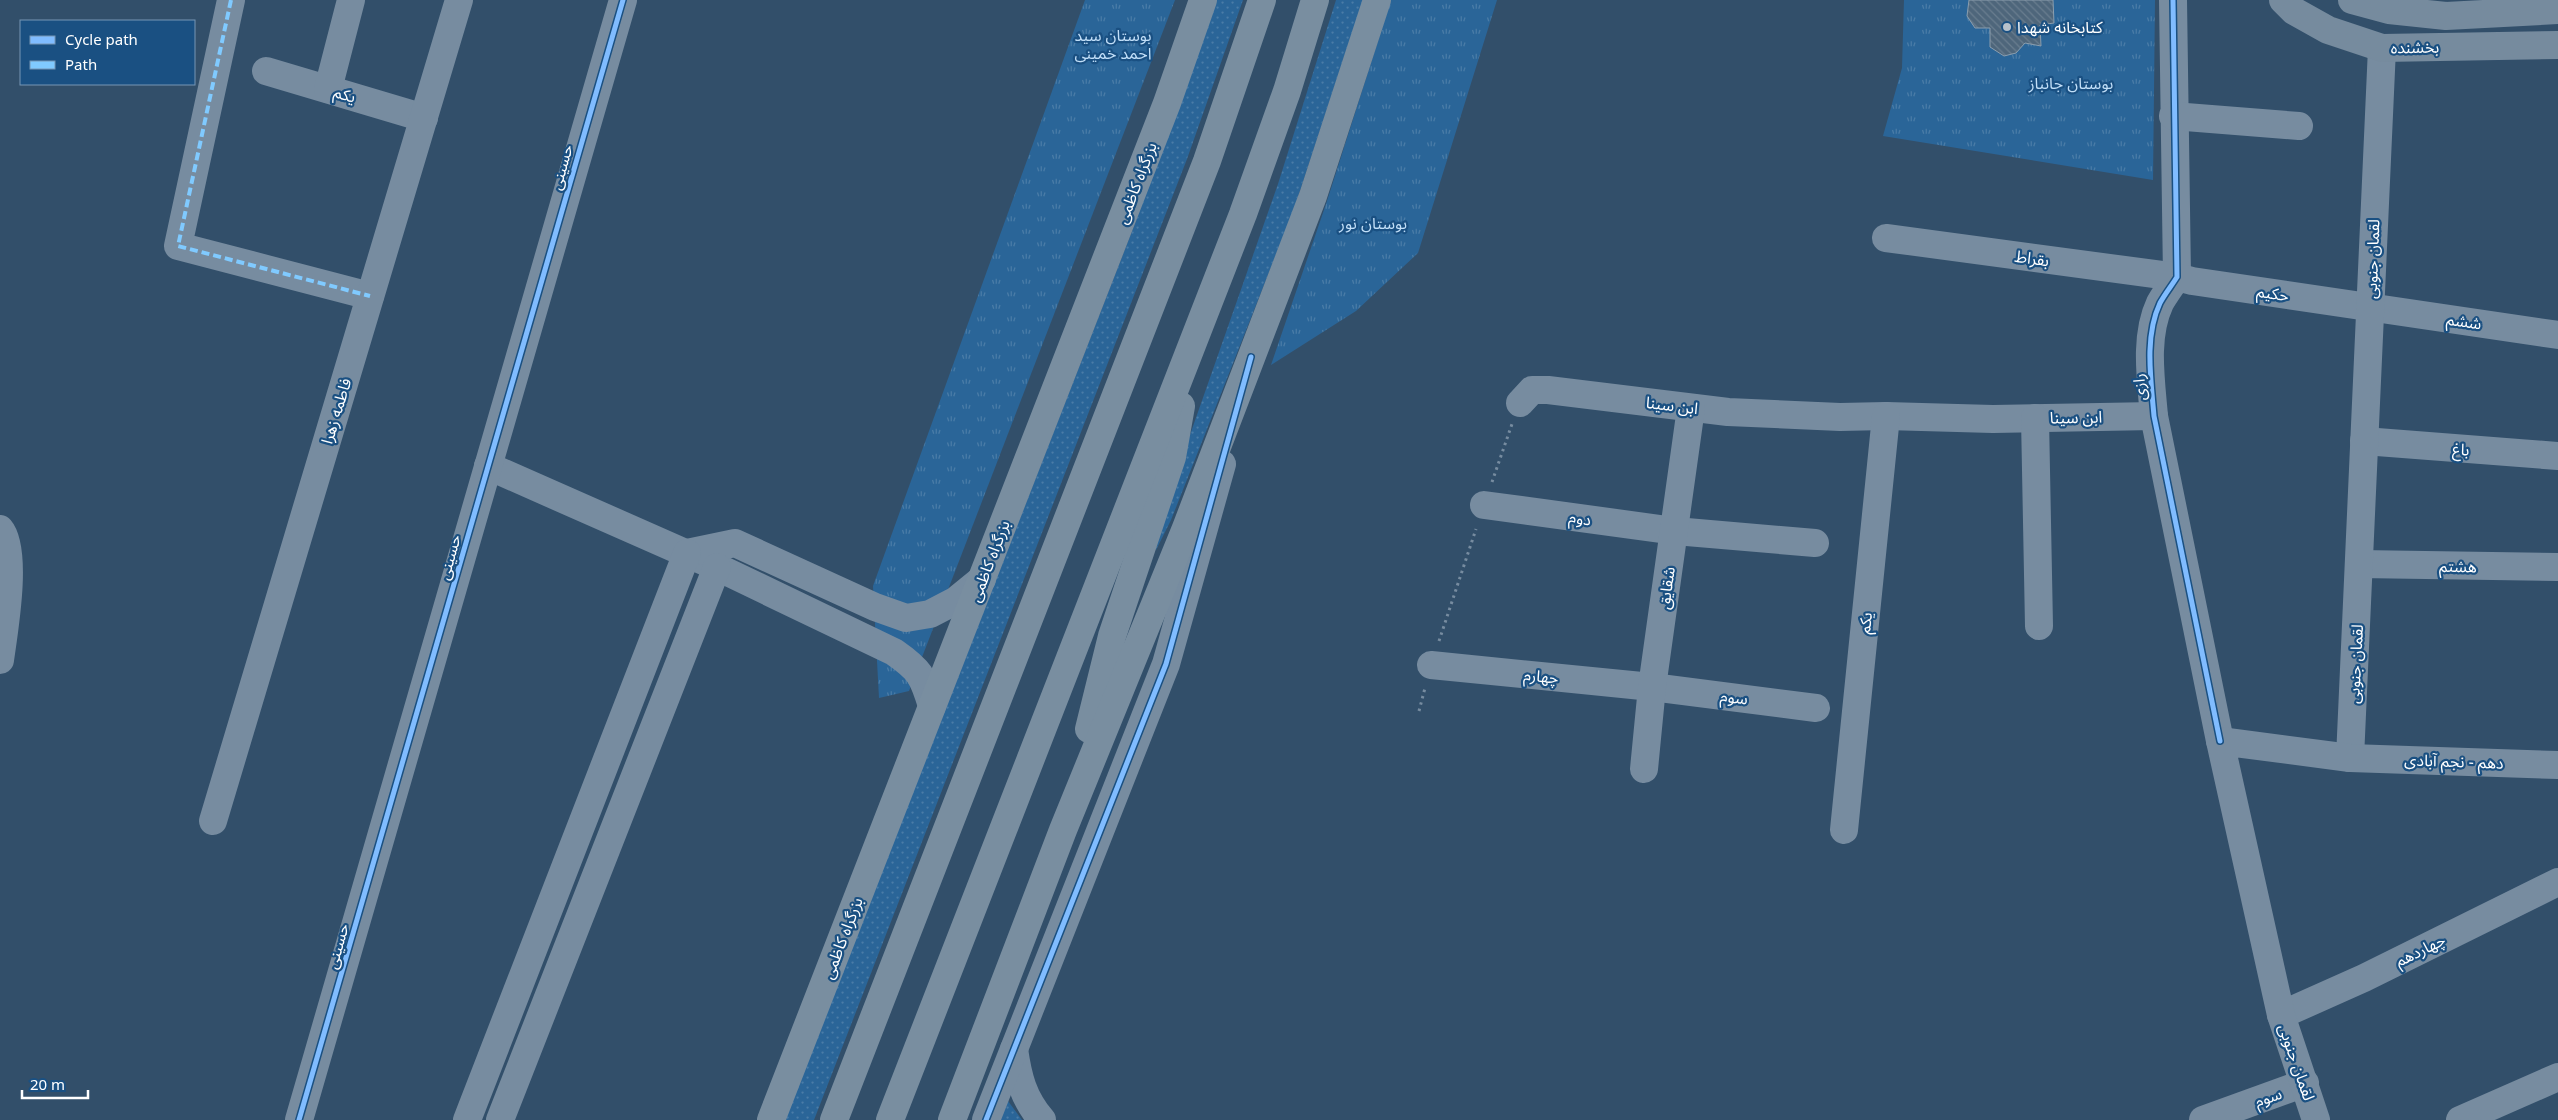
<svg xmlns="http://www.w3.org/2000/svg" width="2558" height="1120" viewBox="0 0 2558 1120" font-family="'Noto Sans','Noto Sans Arabic',sans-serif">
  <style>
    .grass { fill: url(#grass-dots) }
    .park { fill: url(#park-tufts) }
    .building { fill: url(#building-back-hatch); stroke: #8b9eae }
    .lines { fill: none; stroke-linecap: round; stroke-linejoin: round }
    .path { stroke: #778ca0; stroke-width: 3; stroke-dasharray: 2.5 4; stroke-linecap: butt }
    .minor { stroke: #778ca0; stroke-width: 28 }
    .major { stroke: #768b9e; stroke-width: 28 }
    .highway { stroke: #798ea0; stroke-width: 28 }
    .quiet { stroke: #80caff; stroke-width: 4; stroke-dasharray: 8 4; stroke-linecap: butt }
    .cycleway-casing { stroke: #1a5082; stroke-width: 8 }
    .cycleway { stroke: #80bcff; stroke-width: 5 }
    .poi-dot { fill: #b7c1cb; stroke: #1a5082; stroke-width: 2 }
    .labels { text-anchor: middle; stroke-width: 4.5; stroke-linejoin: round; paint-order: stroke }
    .poi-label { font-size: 16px; fill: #fff; stroke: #1a5082; text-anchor: start }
    .park-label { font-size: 16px; fill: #c2dff8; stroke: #1a5082 }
    .street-label { font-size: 16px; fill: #fff; stroke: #1a5082 }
  </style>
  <defs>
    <pattern id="grass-dots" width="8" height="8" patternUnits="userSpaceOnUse" patternTransform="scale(1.25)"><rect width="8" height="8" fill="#2a6598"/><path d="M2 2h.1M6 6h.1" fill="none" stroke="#4a7ca7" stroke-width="1.8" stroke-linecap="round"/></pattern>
    <pattern id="park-tufts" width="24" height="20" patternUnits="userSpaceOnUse" patternTransform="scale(1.25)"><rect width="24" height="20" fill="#2a6598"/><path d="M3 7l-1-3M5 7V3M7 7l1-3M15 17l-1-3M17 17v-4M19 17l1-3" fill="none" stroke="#4a7ca7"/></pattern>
    <pattern id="building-back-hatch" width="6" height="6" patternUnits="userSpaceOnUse" patternTransform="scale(1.25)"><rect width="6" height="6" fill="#4e667b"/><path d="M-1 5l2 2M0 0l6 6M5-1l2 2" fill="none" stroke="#697d8f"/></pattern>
  </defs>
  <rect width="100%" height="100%" fill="#324f6a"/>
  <g class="grass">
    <polygon points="1215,0 1243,0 1187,159 814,1120 785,1120 1134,226"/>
    <polygon points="1336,0 1363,0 1294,209 1171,520 1156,550 1156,538 1165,506 1278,184"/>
    <polygon points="1005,1089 1008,1101 1022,1120 993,1120"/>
  </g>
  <g class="park">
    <polygon points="1085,0 1175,0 909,691 879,698 873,586"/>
    <polygon points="1391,0 1497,0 1418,253 1356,311 1271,365 1326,204"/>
    <polygon points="1904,0 2155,0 2153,180 1883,136 1902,68"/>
  </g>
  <polygon class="building" points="1969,0 2053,0 2054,23 2040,25 2041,46 2025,43 2016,53 2004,56 1990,47 1990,28 1975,28 1967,16"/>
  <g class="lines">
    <g class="path">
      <polyline points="1492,482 1512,424"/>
      <polyline points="1439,641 1476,529"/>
      <polyline points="1419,711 1425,688"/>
    </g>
    <g class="minor">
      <polyline points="231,0 178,246 370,296"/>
      <path d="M2173,0L2177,277C2172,285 2165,294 2160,303C2144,337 2151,380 2154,416L2220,741"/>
      <polyline points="266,71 424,118"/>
      <polyline points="328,89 351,0"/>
      <polyline points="2173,116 2299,126"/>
      <polyline points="1886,238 2177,277 2192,281 2558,335"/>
      <polyline points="1520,403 1532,390 1548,390 1728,412 1840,417 1886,416 1993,419 2154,416"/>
      <polyline points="2035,418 2039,626"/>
      <polyline points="2364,441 2558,456"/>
      <path d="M488,466L717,567L894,652C920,670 923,676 932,706"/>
      <polyline points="1484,505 1675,531 1815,543"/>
      <path d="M0,529C18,550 4,631 0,660"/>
      <polyline points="687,553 735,543 875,607 906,618 930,614 955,601 982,579"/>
      <polyline points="2359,564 2558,567"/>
      <polyline points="1431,665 1652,687 1816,708"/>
      <polyline points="2350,758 2382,48"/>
      <polyline points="1644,769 1652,687 1691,408"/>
      <polyline points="213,821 459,0"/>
      <polyline points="1844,830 1886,416"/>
      <polyline points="2281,1015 2364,978 2558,882"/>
      <path d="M1014,1049C1018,1077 1023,1098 1042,1120"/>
      <polyline points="299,1120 623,0"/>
      <polyline points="467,1120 687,553"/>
      <polyline points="500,1120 717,567"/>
      <polyline points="986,1120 1166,664 1222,464"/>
      <polyline points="2203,1120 2305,1083"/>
      <polyline points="2316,1120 2281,1015 2220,741 2350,758 2558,765"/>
      <polyline points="2460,1120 2558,1077"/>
    </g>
    <g class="major">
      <polyline points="2283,0 2294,11 2328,30 2382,48 2558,45"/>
      <polyline points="2352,0 2389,10 2446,16 2558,10"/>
    </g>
    <g class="highway">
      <polyline points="1089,729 1112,636 1172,457 1181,406"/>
      <polyline points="771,1120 1167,103 1203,0"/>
      <polyline points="834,1120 1207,161 1262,0"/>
      <polyline points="890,1120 1243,214 1287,91 1315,0"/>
      <polyline points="952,1120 1063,830 1186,528 1313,196 1377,0"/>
    </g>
    <polyline class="quiet" points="231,0 178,246 370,296"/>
    <g class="cycleway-casing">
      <g id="cycleway">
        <path d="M2173,0L2177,277C2172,285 2165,294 2160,303C2144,337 2151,380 2154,416L2220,741"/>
        <polyline points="299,1120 623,0"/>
        <polyline points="986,1120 1166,664 1251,357"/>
      </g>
    </g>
    <use href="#cycleway" class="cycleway"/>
  </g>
  <circle class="poi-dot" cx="2007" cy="27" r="5"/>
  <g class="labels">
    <g class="poi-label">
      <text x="2017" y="33">کتابخانه شهدا</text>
    </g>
    <g class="park-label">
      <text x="1113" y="41">بوستان سید<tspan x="1113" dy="18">احمد خمینی</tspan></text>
      <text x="2071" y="89">بوستان جانباز</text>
      <text x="1373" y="229">بوستان نور</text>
    </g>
    <g class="street-label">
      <text transform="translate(2415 47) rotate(-1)" y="6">بخشنده</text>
      <text transform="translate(345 94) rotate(17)" y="6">یکم</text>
      <text transform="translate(561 167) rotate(-74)" y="6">حسینی</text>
      <text transform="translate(1136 183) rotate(-69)" y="6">بزرگراه کاظمی</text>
      <text transform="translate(2032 258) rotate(8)" y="6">بقراط</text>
      <text transform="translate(2372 259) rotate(-88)" y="6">لقمان جنوبی</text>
      <text transform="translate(2273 293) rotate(9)" y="6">حکیم</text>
      <text transform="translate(2464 321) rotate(8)" y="6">ششم</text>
      <text transform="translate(2139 387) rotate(-93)" y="6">رازی</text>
      <text transform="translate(1672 405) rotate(7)" y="6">ابن سینا</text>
      <text transform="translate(336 411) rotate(-73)" y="6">فاطمه زهرا</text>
      <text transform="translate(2076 417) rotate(-1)" y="6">ابن سینا</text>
      <text transform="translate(2461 449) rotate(4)" y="6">باغ</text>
      <text transform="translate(1580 518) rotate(8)" y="6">دوم</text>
      <text transform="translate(449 557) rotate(-74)" y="6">حسینی</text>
      <text transform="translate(989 561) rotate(-69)" y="6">بزرگراه کاظمی</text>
      <text transform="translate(2458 566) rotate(1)" y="6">هشتم</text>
      <text transform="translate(1666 588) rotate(-82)" y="6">شقایق</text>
      <text transform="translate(1865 623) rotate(-84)" y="6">یکم</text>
      <text transform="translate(2355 664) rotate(-87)" y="6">لقمان جنوبی</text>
      <text transform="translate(1541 676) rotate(6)" y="6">چهارم</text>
      <text transform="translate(1734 697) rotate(7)" y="6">سوم</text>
      <text transform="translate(2454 761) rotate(2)" y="6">دهم - نجم آبادی</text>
      <text transform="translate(842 938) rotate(-69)" y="6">بزرگراه کاظمی</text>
      <text transform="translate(337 946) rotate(-74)" y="6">حسینی</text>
      <text transform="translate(2420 950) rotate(-26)" y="6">چهاردهم</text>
      <text transform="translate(2297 1062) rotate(71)" y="6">لقمان جنوبی</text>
      <text transform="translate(2268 1097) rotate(-20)" y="6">سوم</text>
    </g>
  </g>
  <rect x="20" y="20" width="175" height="65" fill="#1a5082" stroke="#7696b4"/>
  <rect x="30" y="36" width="25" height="8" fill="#80bcff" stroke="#7696b4"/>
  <text x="65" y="45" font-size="15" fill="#ffffff">Cycle path</text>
  <rect x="30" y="61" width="25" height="8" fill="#80caff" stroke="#7696b4"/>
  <text x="65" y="70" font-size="15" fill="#ffffff">Path</text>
  <path d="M22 1090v8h66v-8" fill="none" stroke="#ffffff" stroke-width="2.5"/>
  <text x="30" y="1090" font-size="15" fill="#ffffff" stroke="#1a5082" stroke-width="4" paint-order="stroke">20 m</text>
</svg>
